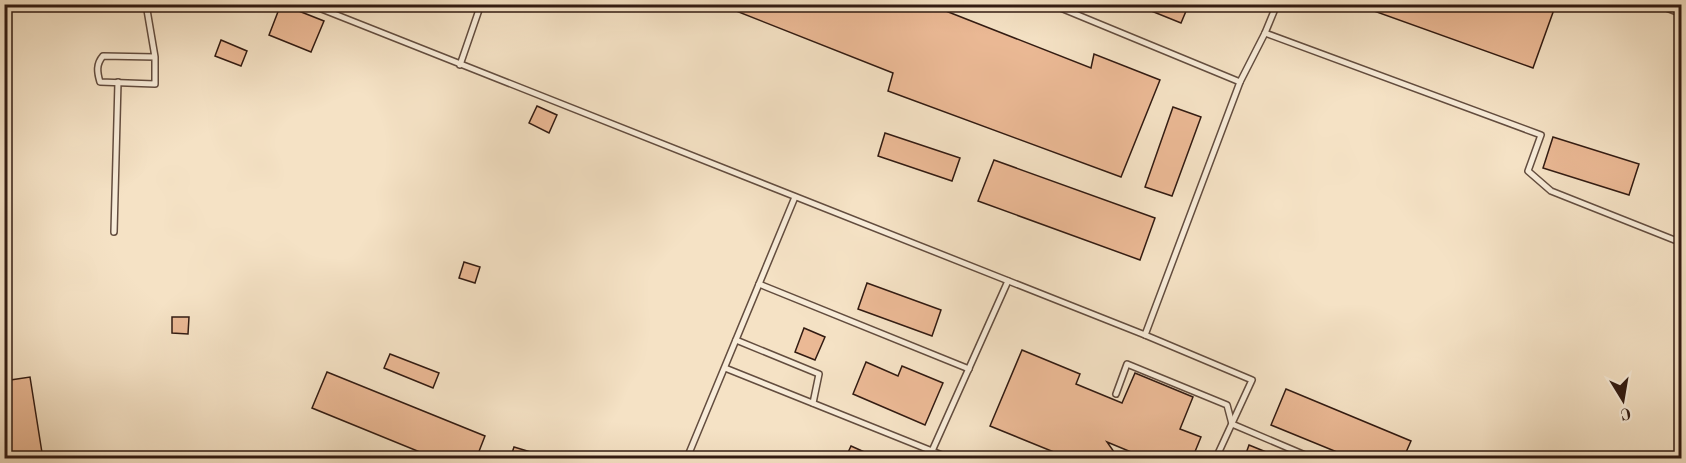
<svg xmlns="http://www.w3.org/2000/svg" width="1686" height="463" viewBox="0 0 1686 463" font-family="'Old Standard TT',serif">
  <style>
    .building { fill: #ebb995; stroke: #321b12; stroke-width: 1.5 }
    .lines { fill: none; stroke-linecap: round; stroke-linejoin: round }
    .service-casing { stroke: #634d3f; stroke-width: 8 }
    .service { stroke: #f8ecd9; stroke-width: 5 }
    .rail-casing { stroke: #321b12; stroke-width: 6 }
    .rail { stroke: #f8ecd9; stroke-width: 4; stroke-dasharray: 11; stroke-linecap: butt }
  </style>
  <rect width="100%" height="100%" fill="#f5e2c5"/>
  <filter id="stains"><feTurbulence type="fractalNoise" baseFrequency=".00333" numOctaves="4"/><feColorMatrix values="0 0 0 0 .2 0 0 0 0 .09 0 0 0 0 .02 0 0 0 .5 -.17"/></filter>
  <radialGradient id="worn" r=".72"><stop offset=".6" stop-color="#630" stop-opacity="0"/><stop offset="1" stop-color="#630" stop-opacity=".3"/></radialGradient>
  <g class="building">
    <polygon points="281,4 324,21 311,52 269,35"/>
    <polygon points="928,4 1091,68 1094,54 1160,80 1121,177 888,91 893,73 721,5"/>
    <polygon points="1134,4 1189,4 1181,23"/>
    <polygon points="1360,4 1556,4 1533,68 1360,6"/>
    <polygon points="221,40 247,51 241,66 215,56"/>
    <polygon points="537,106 557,115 549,133 529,123"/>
    <polygon points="1173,107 1201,117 1172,196 1145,187"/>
    <polygon points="885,133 960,158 952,181 878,156"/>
    <polygon points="1553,137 1639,164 1629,195 1543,168"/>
    <polygon points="994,160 1155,218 1140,260 978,201"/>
    <polygon points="464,262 480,267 475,283 459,278"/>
    <polygon points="867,283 941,310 932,336 858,309"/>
    <polygon points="172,317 189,317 188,334 172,333"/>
    <polygon points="804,328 825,337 815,360 795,352"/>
    <polygon points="1022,350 1080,374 1076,384 1122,403 1135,373 1193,397 1180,429 1201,437 1192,459 1148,459 1107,442 1119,459 1071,459 990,426"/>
    <polygon points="390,354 439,373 433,388 384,368"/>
    <polygon points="866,362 898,376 902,366 943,383 925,425 853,394"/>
    <polygon points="327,372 485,436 476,459 437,459 312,408"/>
    <polygon points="30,377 43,459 4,459 4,381"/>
    <polygon points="1286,389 1411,441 1403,459 1354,459 1271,425"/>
    <polygon points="1249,445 1281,458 1281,459 1244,459"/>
    <polygon points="851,446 880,459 845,459"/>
    <polygon points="514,447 544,456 543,459 510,459"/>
  </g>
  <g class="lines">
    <g class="service-casing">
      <g id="service">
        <path d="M146,4L155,57V84L100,82C97,72 96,64 103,56L155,57"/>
        <polyline points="309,4 1145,335 1240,82 1265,33 1277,4"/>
        <polyline points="1051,4 1240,82"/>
        <polyline points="1656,4 1682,14"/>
        <polyline points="1265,33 1541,135 1528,171 1551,191 1682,243"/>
        <polyline points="460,65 481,4"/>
        <polyline points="114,232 118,82"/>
        <polyline points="759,284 969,369"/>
        <polyline points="1145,335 1252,380 1216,458"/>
        <polyline points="736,340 819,374 813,403"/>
        <polyline points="725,368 932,451 1008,281"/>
        <polyline points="1116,394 1127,364 1227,405 1232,424 1312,458"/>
        <polyline points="687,458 795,197"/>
        <polyline points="929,458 932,451 949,458"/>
      </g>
    </g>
    <use href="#service" class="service"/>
    <g class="rail-casing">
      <polyline id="rail" points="724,4 736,9"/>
    </g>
    <use href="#rail" class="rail"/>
  </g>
  <rect width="1686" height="463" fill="none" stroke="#f5e2c5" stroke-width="24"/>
  <rect x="6" y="6" width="1674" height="451" fill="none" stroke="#321b12" stroke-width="3"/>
  <rect x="12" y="12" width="1662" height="439" fill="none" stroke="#321b12" stroke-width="1.5"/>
  <g transform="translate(1623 400) rotate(169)" stroke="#f8ecd9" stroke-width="4.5" paint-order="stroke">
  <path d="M0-4.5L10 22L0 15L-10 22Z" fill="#321b12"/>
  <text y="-9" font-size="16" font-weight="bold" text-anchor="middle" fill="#321b12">С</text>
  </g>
  <rect width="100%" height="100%" filter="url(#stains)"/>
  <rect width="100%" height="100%" fill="url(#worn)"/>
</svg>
